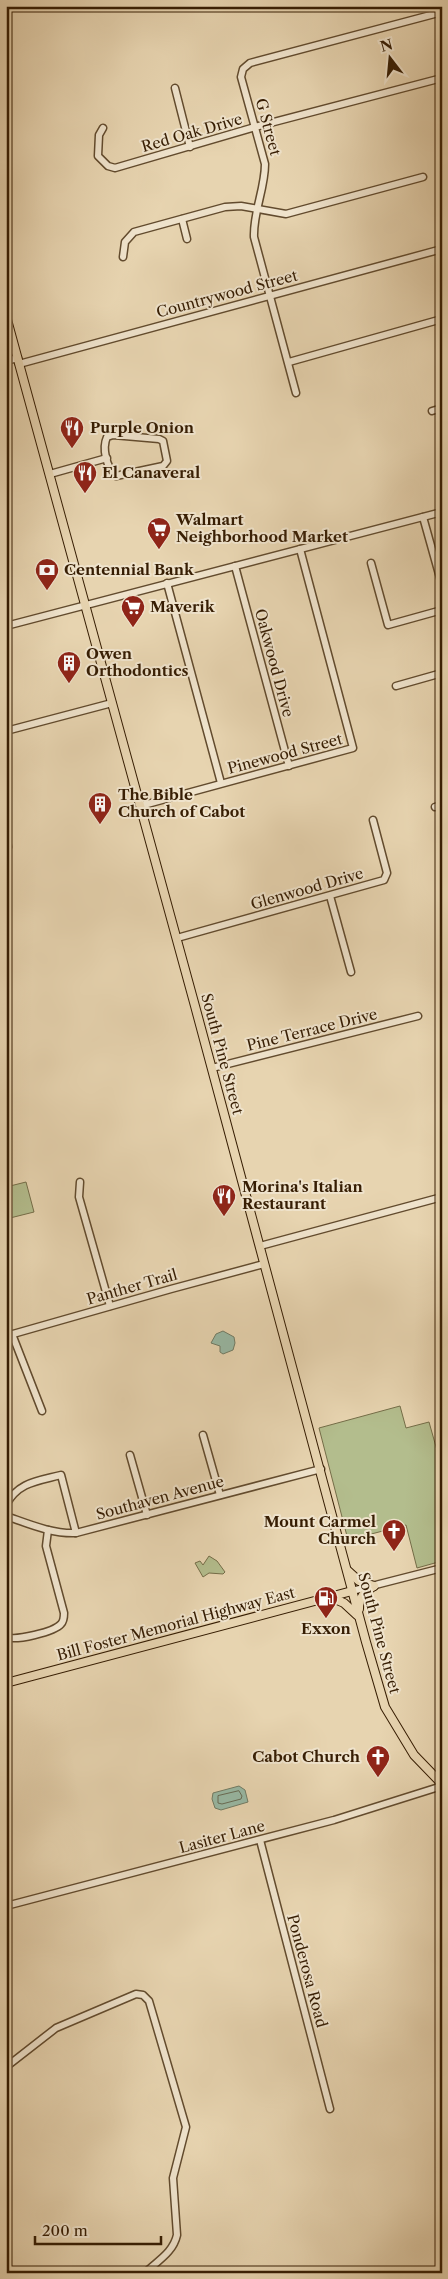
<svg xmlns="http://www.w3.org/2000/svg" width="448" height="2279" viewBox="0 0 448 2279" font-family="'Libre Caslon Text',serif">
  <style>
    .green { fill: #b3bd8d; stroke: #746d48 }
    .water { fill: #98b9a5; stroke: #717b64 }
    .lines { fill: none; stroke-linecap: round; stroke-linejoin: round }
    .shore { stroke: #676b54; stroke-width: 1 }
    .minor-casing { stroke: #624b2e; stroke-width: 9 }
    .major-casing { stroke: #361d03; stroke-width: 10 }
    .minor { stroke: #efe3cc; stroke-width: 6 }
    .major { stroke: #e7d4b0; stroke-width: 8 }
    .labels { text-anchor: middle; stroke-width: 4; stroke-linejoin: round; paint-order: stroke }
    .street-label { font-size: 15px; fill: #361d03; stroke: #efe3cc }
    .poi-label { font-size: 15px; font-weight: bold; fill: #361d03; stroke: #efe3cc; text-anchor: start }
  </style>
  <rect width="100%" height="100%" fill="#e7d4b0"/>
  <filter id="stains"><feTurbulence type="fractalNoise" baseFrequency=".004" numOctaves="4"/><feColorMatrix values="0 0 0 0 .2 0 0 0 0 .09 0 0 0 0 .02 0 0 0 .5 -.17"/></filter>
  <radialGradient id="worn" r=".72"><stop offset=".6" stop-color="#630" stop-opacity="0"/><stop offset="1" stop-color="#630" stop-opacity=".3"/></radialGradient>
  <g class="green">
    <polygon points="26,1182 34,1212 6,1219 6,1187"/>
    <polygon points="400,1406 406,1428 429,1422 442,1468 442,1561 417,1568 406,1525 348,1540 319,1428"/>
    <polygon points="209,1556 217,1561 225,1572 223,1574 209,1573 203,1577 195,1563 200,1561 203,1565"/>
  </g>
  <g class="water">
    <polygon points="223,1331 234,1337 235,1343 233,1350 223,1354 220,1352 220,1346 211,1343 216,1334"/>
    <polygon points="239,1786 245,1790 248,1802 221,1810 215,1808 212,1799 213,1793"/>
  </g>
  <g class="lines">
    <polygon class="shore" points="239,1791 242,1796 241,1799 222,1804 218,1803 218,1796"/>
    <g class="minor-casing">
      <g id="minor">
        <polyline points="175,88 190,147"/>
        <polyline points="103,128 99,135 98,156 108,166 115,168 255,127 442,78"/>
        <polyline points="182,219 187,239"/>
        <polyline points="123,257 125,242 134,232 225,207 241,206 286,214 423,177"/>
        <polyline points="6,361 18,358"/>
        <polyline points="289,362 442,319"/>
        <polyline points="19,364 442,249"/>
        <path d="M296,393L254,237C253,212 265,189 265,164L241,77L243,69L250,63L442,12"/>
        <polyline points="432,411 442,408"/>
        <path d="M113,435L159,439L163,441L167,461L163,466L116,476C106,467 102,448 107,437Z"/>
        <polyline points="50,474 107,458"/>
        <polyline points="423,517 442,585"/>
        <polyline points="371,563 388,625 442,610"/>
        <polyline points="235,566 289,766"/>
        <polyline points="167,583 221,783"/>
        <polyline points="6,626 442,512"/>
        <polyline points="396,686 442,673"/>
        <polyline points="6,731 112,703"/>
        <polyline points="140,806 353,748 300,549"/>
        <polyline points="435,807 442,805"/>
        <polyline points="6,832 8,847 6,851"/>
        <polyline points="330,896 351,972"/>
        <polyline points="177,938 384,880 387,873 373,820"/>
        <polyline points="212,1068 418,1016"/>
        <polyline points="80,1182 79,1197 110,1306"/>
        <polyline points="260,1246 442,1197"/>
        <polyline points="12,1334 42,1411"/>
        <polyline points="6,1336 171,1289 264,1264"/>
        <polyline points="203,1435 220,1495"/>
        <polyline points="130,1455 147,1515"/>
        <path d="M6,1505C18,1482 38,1481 61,1475L76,1533"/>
        <path d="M6,1516C29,1524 52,1534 76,1533L321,1469"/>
        <polyline points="352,1591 442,1568"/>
        <path d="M6,1637C16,1641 54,1632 61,1624C64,1621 64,1617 64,1613L46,1546L48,1530"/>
        <polyline points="260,1840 330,2109"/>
        <polyline points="6,1906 334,1820 442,1786"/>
        <path d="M6,2067L56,2028L136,1994L143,1995L149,2001L186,2127L173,2178L177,2235C173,2253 157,2261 145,2273"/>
      </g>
    </g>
    <g class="major-casing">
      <g id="major">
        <polyline points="6,316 195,1006 366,1642 385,1707 414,1755 442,1784"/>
        <polyline points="348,1571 359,1581 374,1586"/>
        <polyline points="330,1597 344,1603 357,1615"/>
        <path d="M359,1609C359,1597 364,1592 374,1586"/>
        <polyline points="6,1683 352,1591"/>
      </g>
    </g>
    <use href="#minor" class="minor"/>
    <use href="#major" class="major"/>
  </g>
  <defs>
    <g id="restaurant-pin" transform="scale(1.25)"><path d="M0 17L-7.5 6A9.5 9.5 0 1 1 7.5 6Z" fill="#8f2418" stroke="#efe3cc"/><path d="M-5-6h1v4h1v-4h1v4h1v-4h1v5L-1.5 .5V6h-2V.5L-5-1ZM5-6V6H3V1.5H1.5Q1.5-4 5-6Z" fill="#fff"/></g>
    <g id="supermarket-pin" transform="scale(1.25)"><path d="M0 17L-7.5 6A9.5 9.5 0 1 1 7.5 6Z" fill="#8f2418" stroke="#efe3cc"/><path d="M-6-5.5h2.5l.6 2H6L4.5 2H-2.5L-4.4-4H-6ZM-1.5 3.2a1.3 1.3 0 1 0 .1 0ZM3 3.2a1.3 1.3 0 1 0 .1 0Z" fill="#fff"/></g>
    <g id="bank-pin" transform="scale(1.25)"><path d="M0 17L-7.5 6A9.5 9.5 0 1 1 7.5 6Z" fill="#8f2418" stroke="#efe3cc"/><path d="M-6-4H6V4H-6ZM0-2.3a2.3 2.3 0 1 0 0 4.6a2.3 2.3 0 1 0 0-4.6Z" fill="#fff"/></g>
    <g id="building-pin" transform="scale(1.25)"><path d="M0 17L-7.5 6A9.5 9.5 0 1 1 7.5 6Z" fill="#8f2418" stroke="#efe3cc"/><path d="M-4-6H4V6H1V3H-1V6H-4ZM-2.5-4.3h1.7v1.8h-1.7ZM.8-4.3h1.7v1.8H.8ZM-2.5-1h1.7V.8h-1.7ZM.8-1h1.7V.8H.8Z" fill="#fff"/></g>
    <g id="church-pin" transform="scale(1.25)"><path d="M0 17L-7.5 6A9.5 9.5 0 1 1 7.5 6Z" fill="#8f2418" stroke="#efe3cc"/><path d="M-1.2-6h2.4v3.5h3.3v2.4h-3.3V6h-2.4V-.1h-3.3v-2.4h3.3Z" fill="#fff"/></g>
    <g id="fuel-pin" transform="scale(1.25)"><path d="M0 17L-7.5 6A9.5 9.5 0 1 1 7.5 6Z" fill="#8f2418" stroke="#efe3cc"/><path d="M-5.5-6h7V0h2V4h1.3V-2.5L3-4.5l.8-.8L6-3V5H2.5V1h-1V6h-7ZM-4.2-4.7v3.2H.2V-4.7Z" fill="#fff"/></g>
  </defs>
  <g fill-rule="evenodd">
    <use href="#restaurant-pin" x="72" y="428"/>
    <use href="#restaurant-pin" x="85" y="473"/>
    <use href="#supermarket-pin" x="159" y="529"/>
    <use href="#bank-pin" x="47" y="570"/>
    <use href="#supermarket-pin" x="133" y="607"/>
    <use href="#building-pin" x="69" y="663"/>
    <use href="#building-pin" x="100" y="804"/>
    <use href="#restaurant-pin" x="224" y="1196"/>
    <use href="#church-pin" x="394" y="1531"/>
    <use href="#fuel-pin" x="326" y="1598"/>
    <use href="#church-pin" x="378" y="1757"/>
  </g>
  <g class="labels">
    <g class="street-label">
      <text transform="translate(268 127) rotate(75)" y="5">G Street</text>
      <text transform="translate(192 133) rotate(-16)" y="5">Red Oak Drive</text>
      <text transform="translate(227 294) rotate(-15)" y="5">Countrywood Street</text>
      <text transform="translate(274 663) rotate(75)" y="5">Oakwood Drive</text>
      <text transform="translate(285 754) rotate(-15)" y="5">Pinewood Street</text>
      <text transform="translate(307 889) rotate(-16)" y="5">Glenwood Drive</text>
      <text transform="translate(312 1030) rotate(-14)" y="5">Pine Terrace Drive</text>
      <text transform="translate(222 1054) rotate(75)" y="5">South Pine Street</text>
      <text transform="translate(132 1287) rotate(-16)" y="5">Panther Trail</text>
      <text transform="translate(160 1498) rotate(-15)" y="5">Southaven Avenue</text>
      <text transform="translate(176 1624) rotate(-15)" y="5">Bill Foster Memorial Highway East</text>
      <text transform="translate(379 1633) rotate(75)" y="5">South Pine Street</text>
      <text transform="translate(222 1837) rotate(-15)" y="5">Lasiter Lane</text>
      <text transform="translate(307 1971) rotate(75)" y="5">Ponderosa Road</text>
    </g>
    <g class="poi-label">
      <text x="90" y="433">Purple Onion</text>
      <text x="102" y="478">El Canaveral</text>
      <text x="176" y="525">Walmart<tspan x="176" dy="17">Neighborhood Market</tspan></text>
      <text x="64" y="575">Centennial Bank</text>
      <text x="150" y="612">Maverik</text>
      <text x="86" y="659">Owen<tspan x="86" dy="17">Orthodontics</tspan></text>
      <text x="118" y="800">The Bible<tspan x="118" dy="17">Church of Cabot</tspan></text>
      <text x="242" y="1192">Morina's Italian<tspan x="242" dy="17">Restaurant</tspan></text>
      <text x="376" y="1527" text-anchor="end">Mount Carmel<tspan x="376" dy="17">Church</tspan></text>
      <text x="326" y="1634" text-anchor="middle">Exxon</text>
      <text x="360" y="1762" text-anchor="end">Cabot Church</text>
    </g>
  </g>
  <rect width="448" height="2279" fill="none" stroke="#e7d4b0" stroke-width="25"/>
  <rect x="8" y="8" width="433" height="2264" fill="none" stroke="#361d03" stroke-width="2.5"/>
  <rect x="12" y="12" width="423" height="2254" fill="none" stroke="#361d03"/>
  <g transform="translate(390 58) rotate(344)" stroke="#efe3cc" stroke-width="4" paint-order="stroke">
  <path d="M0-4L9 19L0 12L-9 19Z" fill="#361d03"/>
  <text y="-8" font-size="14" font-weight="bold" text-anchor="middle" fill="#361d03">N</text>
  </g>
  <path d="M35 2236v8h126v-8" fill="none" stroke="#361d03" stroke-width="2.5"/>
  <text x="42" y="2236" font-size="15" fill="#361d03" stroke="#efe3cc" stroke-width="4" paint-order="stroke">200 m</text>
  <rect width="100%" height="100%" filter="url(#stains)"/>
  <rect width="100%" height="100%" fill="url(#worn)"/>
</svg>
